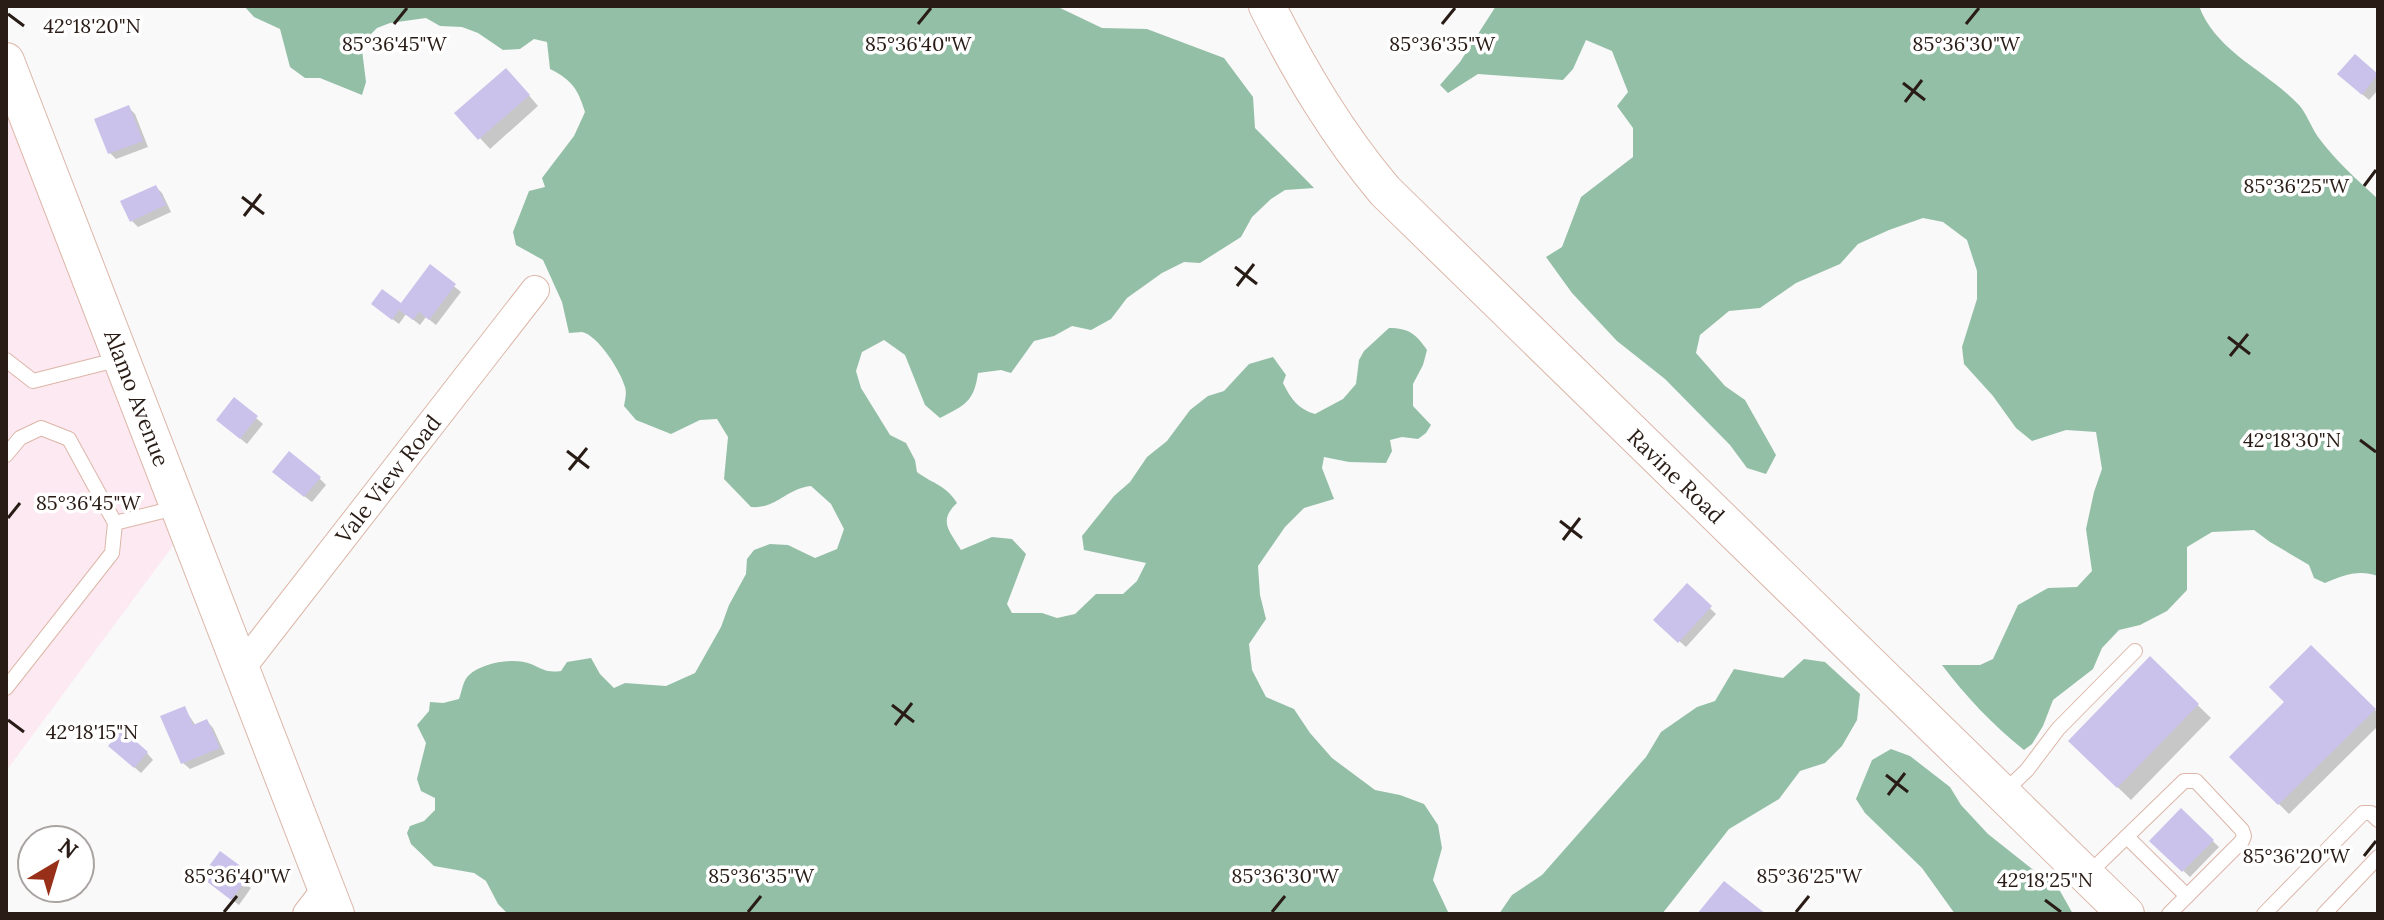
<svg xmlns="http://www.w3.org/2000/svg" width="2384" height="920" viewBox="0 0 2384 920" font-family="Lora,serif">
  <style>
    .education { fill: #fde9f1 }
    .forest { fill: #94bfa7 }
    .shadow { fill: #0003 }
    .building { fill: #cac2eb }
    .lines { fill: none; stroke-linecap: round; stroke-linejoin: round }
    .service-casing { stroke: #dcb6a8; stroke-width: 16 }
    .minor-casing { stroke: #dcb6a8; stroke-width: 30 }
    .tertiary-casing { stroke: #dcb6a8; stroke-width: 38 }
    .service { stroke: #fff; stroke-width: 14 }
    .minor { stroke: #fff; stroke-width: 28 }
    .tertiary { stroke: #fff; stroke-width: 36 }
    .ticks { fill: none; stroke: #291c16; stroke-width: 3 }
    .labels { text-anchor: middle; stroke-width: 7; stroke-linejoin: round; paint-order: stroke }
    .street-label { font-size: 22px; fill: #291c16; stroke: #fff }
    .ticks-label { font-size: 20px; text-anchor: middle; fill: #291c16; stroke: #fff; stroke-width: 7; stroke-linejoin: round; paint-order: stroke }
  </style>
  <rect width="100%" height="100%" fill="#f9f9f9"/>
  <polygon class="education" points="6,102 175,543 6,771"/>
  <g class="forest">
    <path d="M244,6H1056L1102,28L1147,29L1224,58L1253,97L1255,128L1314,188L1285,190L1271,199L1252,217L1241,237L1200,263L1184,262L1162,273L1127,298L1111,319L1091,330L1072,326L1054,336L1034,341L1011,373L1001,370L978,373C974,402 965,405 940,418L925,405L905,355L884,340L862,352L856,371L861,388L890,435L906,443L915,460L917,472C933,484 946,485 957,503C938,521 949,530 961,550L992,537L1012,539L1026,554L1007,604L1012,613H1042L1057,618L1075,614L1096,594H1123L1137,581L1146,563L1084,550L1082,536L1114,496L1130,482L1147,457L1167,441L1190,410L1208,396L1224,391L1249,364L1273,357L1286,375L1283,383C1291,399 1298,409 1315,414L1343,399L1356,384L1359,360L1364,351L1389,328C1409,328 1416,334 1427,350L1423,365L1413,384V406L1431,425L1426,433L1418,439L1402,437L1390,440L1392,451L1386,463L1349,462L1324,457L1322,468L1334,499L1304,508L1285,527L1258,566L1260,595L1266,619L1249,644L1252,670L1266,697L1294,709L1310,733L1332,758L1375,790L1400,795L1424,804L1438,825L1442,848L1433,880L1449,914H508L498,904L486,881L474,873L434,866L411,844L407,833L410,826L424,821L435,810V798L421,791L417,779L426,743L417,725L429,711L430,702L443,703L459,699C462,691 463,680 469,675C482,663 514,657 531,664C543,669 546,673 561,671L567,662L591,658L600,674L614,688L625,683L666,686L695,673L721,627L729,605L746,574L747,559L754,550L770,544L788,545L815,558L837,549L844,529L831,504L811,486C785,489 777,509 751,507L724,479L728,437L717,419L700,420L671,434L636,420L624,406C625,400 627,393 625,387C621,372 598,335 582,332C578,332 574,333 569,333L562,302L543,260L516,245L513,232L529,191L545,187L542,178L574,136L585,112C578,89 572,80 550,69L547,42L534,39L520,49L503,50L478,33L462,27L440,26L426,18L390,23L377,28L369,36L362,50L366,82L362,95L320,78H305L290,67L280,29L254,17Z"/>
    <path d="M1496,6H2199C2216,52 2267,71 2299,105C2307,114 2311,127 2318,137C2336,161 2356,179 2378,199V576C2359,569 2343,575 2325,583L2314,578L2309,565L2270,542L2254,530L2212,532L2187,547V590L2167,611L2140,625L2119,630L2102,648L2093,669L2053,700L2043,726L2032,744L2024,750C1993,725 1966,697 1942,665H1980L1993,659L2018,605L2048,588L2077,587L2092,571L2086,529L2094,492L2102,469L2096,432L2066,430L2032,441L2016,428L1993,396L1964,364L1962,347L1977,299V271L1967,240L1943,222L1923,218L1889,230L1858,244L1840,264L1796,283L1760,308L1729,311L1700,335L1696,353L1725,386L1745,400L1776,455L1766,474L1747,468L1730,445L1665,379L1617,341L1572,293L1546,257L1562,247L1581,197L1633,157V128L1617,106L1628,92L1612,51L1586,40L1573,69L1563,80L1478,74L1448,93L1440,85L1460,62Z"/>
    <polygon points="1804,659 1825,662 1860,694 1857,720 1842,746 1825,763 1800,771 1779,799 1729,829 1662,914 1499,914 1512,895 1542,875 1646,757 1661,732 1697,707 1715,701 1734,669 1783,678"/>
    <polygon points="1891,749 1910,756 1950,787 1961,805 1988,834 2060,891 2073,914 1955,914 1922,868 1865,813 1856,799 1872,760"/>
  </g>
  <g class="shadow">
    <polygon points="2355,57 2378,76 2378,90 2369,100 2346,80"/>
    <polygon points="516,80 538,106 490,149 457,113"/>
    <polygon points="128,107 135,114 148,147 116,159 110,153"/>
    <polygon points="156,187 162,193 171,212 138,227 131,220"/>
    <polygon points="430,267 461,292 436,325 426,317 420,325 406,314 399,324 380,310 401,306"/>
    <polygon points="256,418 263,424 247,444 225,426"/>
    <polygon points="319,478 326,485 312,502 281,479"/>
    <polygon points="1687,586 1716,614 1686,647 1656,620"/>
    <polygon points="2311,648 2378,713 2378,726 2289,814 2232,757 2287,702"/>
    <polygon points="2150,659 2211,718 2131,800 2070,741"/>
    <polygon points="184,708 196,726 207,721 213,728 225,754 190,769 183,763"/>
    <polygon points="117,752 147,753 153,760 141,773"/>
    <polygon points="2181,811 2219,847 2190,877 2152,841"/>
    <polygon points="241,869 247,875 243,880 251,888 239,905 210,883"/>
  </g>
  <g class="building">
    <polygon points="2355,54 2378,74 2362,95 2337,74"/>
    <polygon points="506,68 530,95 478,140 454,113"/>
    <polygon points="129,105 143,141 108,154 94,119"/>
    <polygon points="156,185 166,205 130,222 120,201"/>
    <polygon points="430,264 456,284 429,320 419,312 413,320 399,310 392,320 371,304 382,289 401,303"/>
    <polygon points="234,397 258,416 240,439 216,420"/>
    <polygon points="289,451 321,477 304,497 272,472"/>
    <polygon points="1687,583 1712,606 1678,643 1653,620"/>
    <polygon points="2311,645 2376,709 2278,805 2229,757 2284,702 2269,687"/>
    <polygon points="2150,656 2199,704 2117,788 2068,741"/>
    <polygon points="185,706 193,725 207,719 220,748 181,764 160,716"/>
    <polygon points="122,729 148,752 134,768 108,746"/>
    <polygon points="2181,808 2214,840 2182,872 2149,841"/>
    <polygon points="220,851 242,867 238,873 246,880 231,900 201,877"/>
    <polygon points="1724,881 1766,914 1697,914"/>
  </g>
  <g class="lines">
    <g class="service-casing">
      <g id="service">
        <polyline points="6,360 33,381 120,359"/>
        <polyline points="6,455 20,438 41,428 69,439 115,523 112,553 6,688"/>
        <polyline points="115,523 179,507"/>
        <polyline points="2002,794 2027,770 2058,729 2135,651"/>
        <polyline points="2127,837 2187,896"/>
        <polyline points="2087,875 2184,781 2196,781 2242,830 2244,836 2242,841 2169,914"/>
        <polyline points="2264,914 2363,813 2371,813 2378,820"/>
        <polyline points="2324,914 2378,857"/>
      </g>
    </g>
    <g class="minor-casing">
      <g id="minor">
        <polyline points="242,667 535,290"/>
        <polyline points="307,914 327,888"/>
      </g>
    </g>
    <g class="tertiary-casing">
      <g id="tertiary">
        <path d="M1267,6C1301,73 1337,134 1385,191L2126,914"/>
        <polyline points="6,61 336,914"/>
      </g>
    </g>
    <use href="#service" class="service"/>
    <use href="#minor" class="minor"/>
    <use href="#tertiary" class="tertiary"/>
  </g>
  <path class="ticks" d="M8,14L24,26M394,24L407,8M918,24L931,8M1442,24L1455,8M1966,24L1979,8M1903,83L1925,100M1905,102L1922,80M2364,186L2376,170M242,197L264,214M244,216L261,194M1235,267L1257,284M1237,286L1254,264M2228,337L2250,354M2230,356L2248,334M2360,440L2376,452M567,451L589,468M569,470L587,448M8,518L20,503M1560,521L1582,538M1563,540L1580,518M892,705L914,722M8,720L24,732M895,725L912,703M1886,775L1908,792M1888,795L1905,773M2364,856L2376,841M2045,900L2061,912M224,912L237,896M748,912L761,896M1272,912L1285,896M1796,912L1809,896"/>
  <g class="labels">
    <g class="street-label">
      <text transform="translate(137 398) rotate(69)" y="8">Alamo Avenue</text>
      <text transform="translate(1676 476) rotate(44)" y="8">Ravine Road</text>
      <text transform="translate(388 479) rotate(-52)" y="8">Vale View Road</text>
    </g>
  </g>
  <g class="ticks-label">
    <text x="92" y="33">42°18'20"N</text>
    <text x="394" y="51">85°36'45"W</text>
    <text x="1442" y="51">85°36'35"W</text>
    <text x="1966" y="51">85°36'30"W</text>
    <text x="918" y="51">85°36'40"W</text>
    <text x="2296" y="193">85°36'25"W</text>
    <text x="2292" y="447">42°18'30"N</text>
    <text x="88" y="510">85°36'45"W</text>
    <text x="92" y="739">42°18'15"N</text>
    <text x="2296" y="863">85°36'20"W</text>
    <text x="237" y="883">85°36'40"W</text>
    <text x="761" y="883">85°36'35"W</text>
    <text x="1285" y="883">85°36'30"W</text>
    <text x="1809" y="883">85°36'25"W</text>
    <text x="2045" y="887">42°18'25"N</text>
  </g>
  <rect width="2384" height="920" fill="none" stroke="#291c16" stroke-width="16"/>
  <g transform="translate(56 864) rotate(38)"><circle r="38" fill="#ffffff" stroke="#a9a4a2" stroke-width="2"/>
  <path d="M0-6L14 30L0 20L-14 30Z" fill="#982f18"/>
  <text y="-12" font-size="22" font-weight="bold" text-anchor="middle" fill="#291c16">N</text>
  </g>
</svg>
